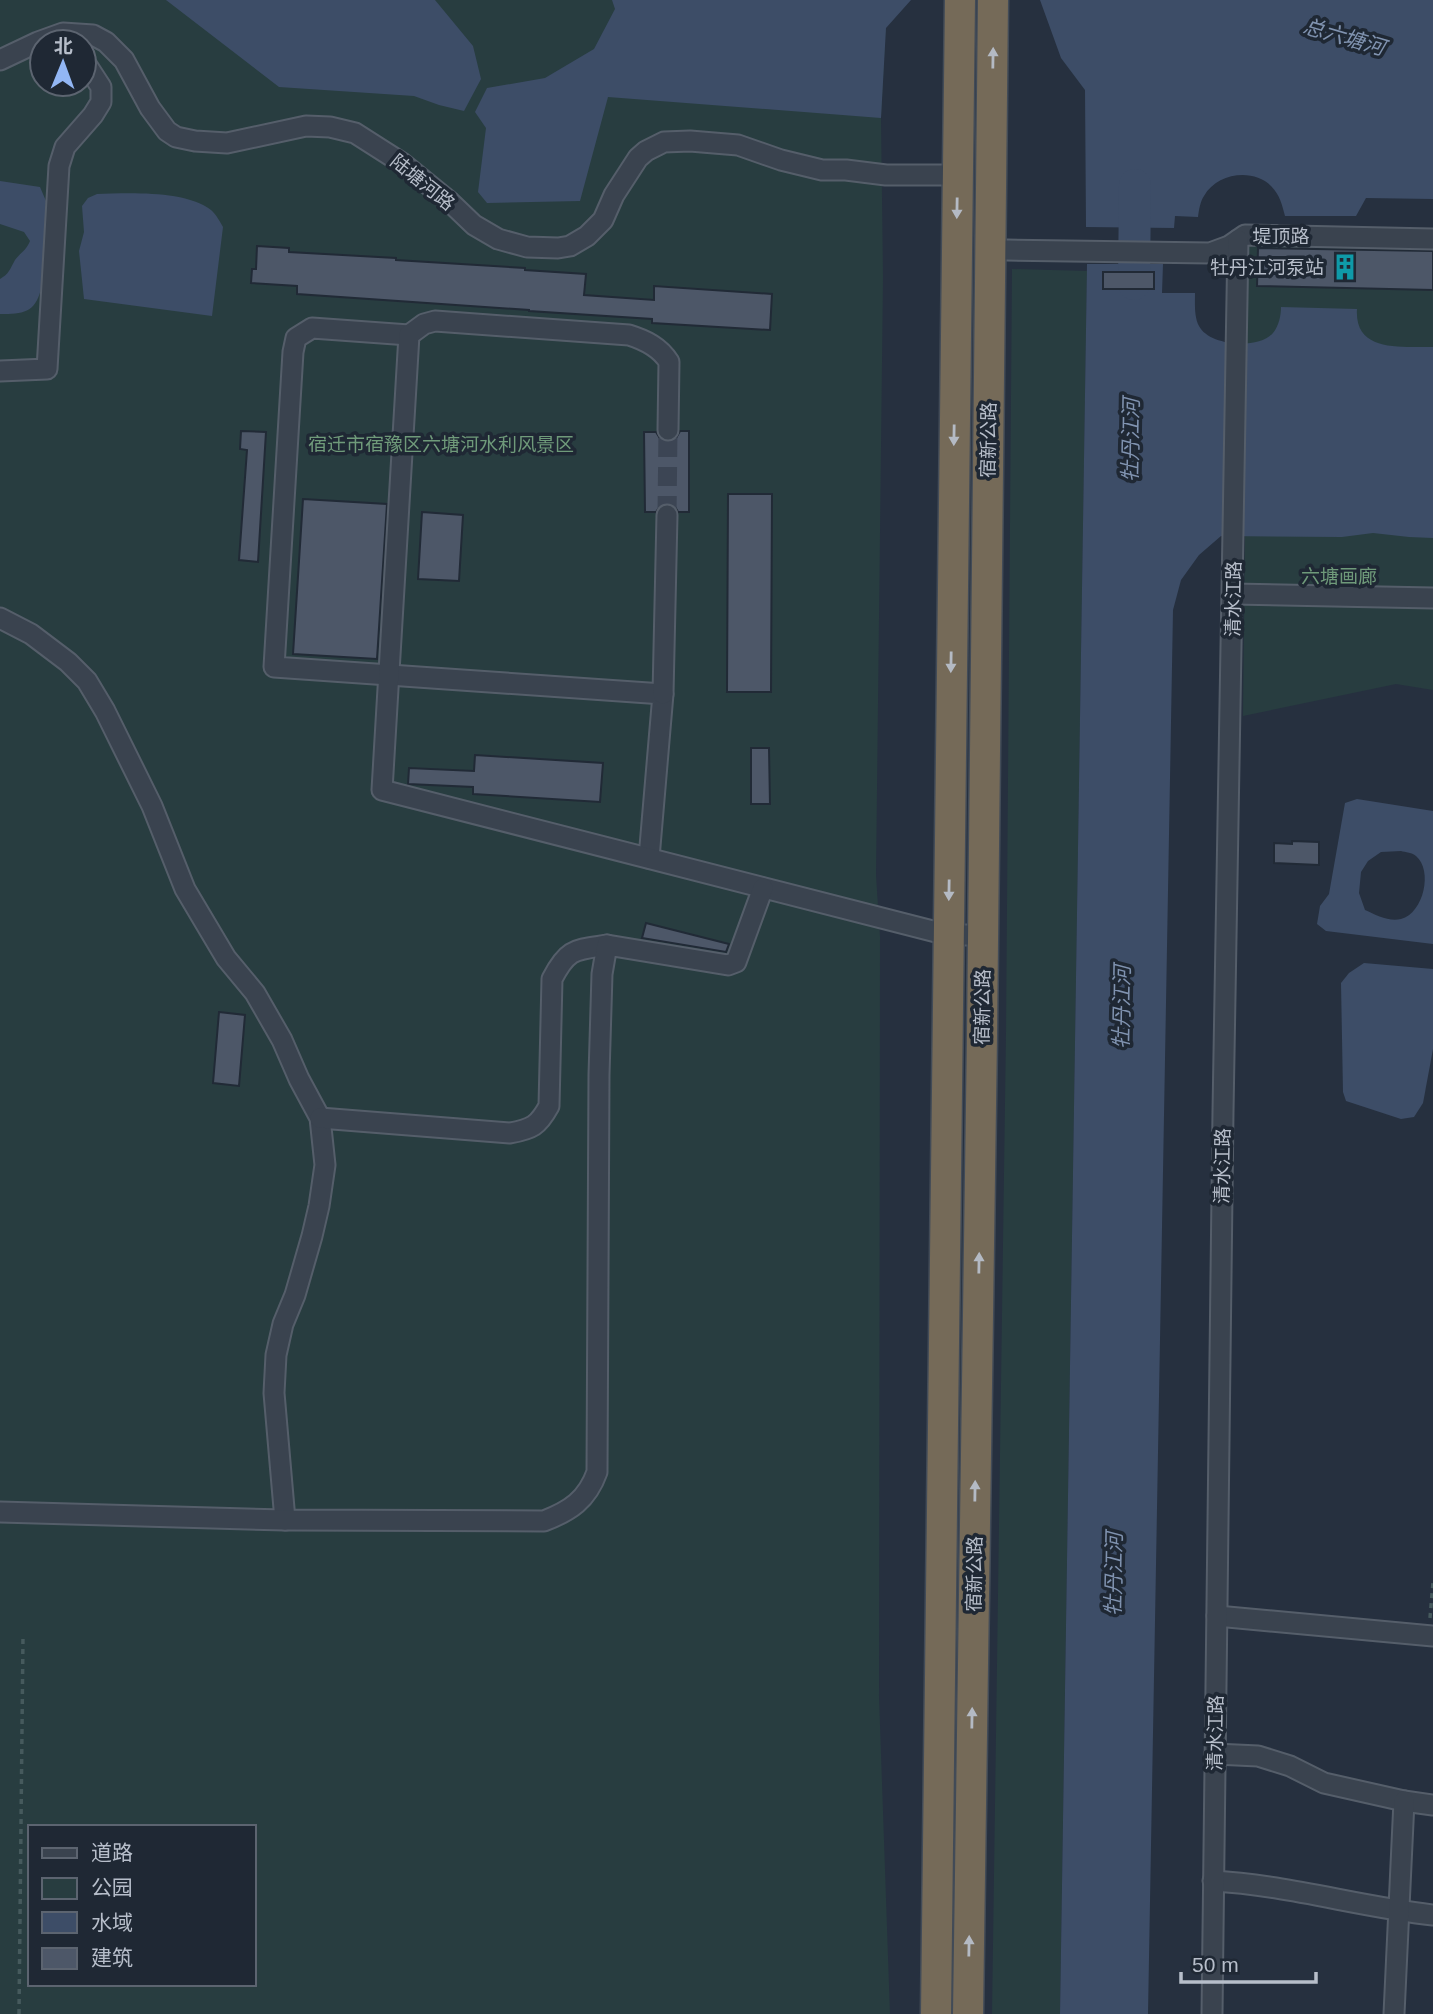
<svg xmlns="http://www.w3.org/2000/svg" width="1433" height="2014" viewBox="0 0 1433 2014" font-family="Helvetica,'Noto Sans SC',sans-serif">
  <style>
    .green { fill: #283d40; fill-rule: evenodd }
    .water { fill: #3d4d67; fill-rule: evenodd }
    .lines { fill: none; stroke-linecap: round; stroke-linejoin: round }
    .river { stroke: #3d4d67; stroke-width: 32 }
    .building { fill: #4d5768; stroke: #212a36; stroke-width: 2 }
    .minor-tunnel { stroke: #3c4554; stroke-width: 19; stroke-dasharray: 19 10; stroke-linecap: butt }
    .minor-casing { stroke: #555e6a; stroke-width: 23 }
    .highway-casing { stroke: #424b57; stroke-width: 33 }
    .path { stroke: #465a5d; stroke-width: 3.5; stroke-dasharray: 5 5; stroke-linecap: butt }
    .minor { stroke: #3a434f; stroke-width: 19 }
    .highway { stroke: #756a58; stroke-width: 30 }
    .oneway { fill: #b4bac4 }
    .labels { text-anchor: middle; stroke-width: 7; stroke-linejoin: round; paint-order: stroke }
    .street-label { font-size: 19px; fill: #b7beca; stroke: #1f2834 }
    .poi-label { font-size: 19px; fill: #b7beca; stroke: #1f2834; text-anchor: end }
    .park-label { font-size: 19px; fill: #6f9a7a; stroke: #1f2834 }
    .water-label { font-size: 21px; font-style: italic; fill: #8093b0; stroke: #1f2834 }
  </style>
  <rect width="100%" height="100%" fill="#26303f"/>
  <g class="green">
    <path d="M0,0H887L881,118L883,277L876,875L880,937L879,1696L890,2014H0ZM42,42H84V84H42ZM30,1827H254V1984H30Z"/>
    <polygon points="1248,243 1433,247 1433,690 1396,684 1243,716"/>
    <polygon points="1012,269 1087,271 1060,2014 992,2014 1006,1033"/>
  </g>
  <g class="water">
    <polygon points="166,0 435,0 473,46 481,79 464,111 439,105 414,96 279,87"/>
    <polygon points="612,0 911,0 886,28 881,118 608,97 580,201 487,203 478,192 486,128 475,112 487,88 545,78 594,49 615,9"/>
    <path d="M1040,0H1433V199L1366,198L1356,216H1285C1282,205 1280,195 1271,186C1253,168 1217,173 1204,196C1200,202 1199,210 1198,217L1175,216L1174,228L1086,227L1085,90L1061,58Z"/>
    <path d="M0,181L40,187L46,201L41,289C35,313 23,314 0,314V279C9,274 10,269 15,260C21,252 26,251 30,241L24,232L0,224Z"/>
    <path d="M97,194C127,193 186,190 211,210C216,214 220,222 223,227L212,316L84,299L79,251L84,232L82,206L88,198Z"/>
    <path d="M1087,264H1163L1162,293H1195C1195,303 1194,317 1199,326C1209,346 1259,350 1273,333C1279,326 1281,315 1281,307L1357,309C1354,354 1404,346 1433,347V538L1409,537L1373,533L1342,537L1221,536L1199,555L1181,580L1173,610L1148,2014H1060Z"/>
    <path d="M1357,799L1433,811V944L1326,931L1317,924L1320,906L1329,894L1345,803ZM1401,851C1405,852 1413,853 1416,856C1433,870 1424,913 1401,919C1389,922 1376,915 1365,910L1359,893L1361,872L1368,861L1381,852Z"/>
    <polygon points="1364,963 1433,969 1433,1049 1423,1103 1414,1117 1401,1119 1346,1101 1343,1092 1341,983 1349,973"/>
  </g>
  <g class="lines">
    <polyline class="river" points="1134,284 1135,185"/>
  </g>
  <g class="building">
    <polygon points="257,246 289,248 289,252 396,258 396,260 525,268 525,270 586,274 584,295 654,300 654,286 772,294 770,330 652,323 652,319 529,311 529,310 297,294 297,286 251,283 252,269 256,269"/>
    <polygon points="1258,248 1433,251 1433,290 1257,286"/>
    <rect x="1103" y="272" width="51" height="17"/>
    <polygon points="241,431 266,432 258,562 239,560 247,450 240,449"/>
    <polygon points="680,431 689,431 689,512 678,512 674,505 667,503 661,505 656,512 645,512 644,432 656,432 661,440 668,442 675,440"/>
    <polygon points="728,494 772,494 771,692 727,692"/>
    <polygon points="303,499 387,504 377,659 293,654"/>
    <polygon points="422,512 463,515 459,581 418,579"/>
    <polygon points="751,748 769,748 770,804 751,804"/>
    <polygon points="475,755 603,763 600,802 473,794 473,787 408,784 409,768 474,771"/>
    <polygon points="1292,841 1319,842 1319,865 1274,863 1274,843 1292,844"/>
    <polygon points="646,923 729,944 726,952 642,938"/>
    <polygon points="219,1012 245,1015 239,1086 213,1083"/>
  </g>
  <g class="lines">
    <polyline class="minor-tunnel" points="667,515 668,430"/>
    <g class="minor-casing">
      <g id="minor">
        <polyline points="0,60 38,42 63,33 93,35 106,42 124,60 150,108 167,131 176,137 195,141 227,143 306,126 330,127 355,133 402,163 450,202 474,225 498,239 527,247 558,248 570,246 587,236 603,220 614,195 638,158 646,151 664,142 690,141 738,145 781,160 822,170 846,170 886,175 958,175"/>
        <polyline points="1007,250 1210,253 1229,246 1245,235 1433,239"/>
        <polyline points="409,335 312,328 296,338 293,352 274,667 663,694 649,858"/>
        <polyline points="0,371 47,369 59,166 65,147 93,115 101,102 101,87 84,61"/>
        <path d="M668,430L669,362C660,347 645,340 629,335L435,321L424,324L409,335L382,790L948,935H983"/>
        <polyline points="1233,594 1433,598"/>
        <polyline points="0,618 31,634 68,662 87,681 105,711 152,806 185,889 226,958 255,993 282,1040 299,1079 320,1118 325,1165 319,1206 312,1236 295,1295 283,1324 276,1355 274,1393 285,1520"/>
        <polyline points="663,694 667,515"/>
        <path d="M320,1118L510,1133C532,1129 538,1126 549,1106L552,979C568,948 575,950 607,945"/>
        <path d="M0,1512L285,1520L544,1521C570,1511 587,1500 597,1472L599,1075L602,974L607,945L728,965L736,962L763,888"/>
        <polyline points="1217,1616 1433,1636"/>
        <polyline points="1215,1754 1258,1756 1290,1766 1324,1783 1404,1801 1433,1805"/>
        <path d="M1213,1881C1288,1885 1359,1907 1433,1915"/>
        <polyline points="1212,2014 1223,1112 1238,240"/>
        <polyline points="1394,2014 1404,1801"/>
      </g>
    </g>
    <g class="highway-casing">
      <g id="highway">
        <polyline points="936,2014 960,0"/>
        <polyline points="968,2014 982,1035 993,0"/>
      </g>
    </g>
    <g class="path">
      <polyline points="1430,1618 1433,1582"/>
      <polyline points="19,2014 23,1636"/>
    </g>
    <use href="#minor" class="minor"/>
    <use href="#highway" class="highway"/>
  </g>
  <defs><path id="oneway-solid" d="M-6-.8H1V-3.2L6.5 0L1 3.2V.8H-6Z" transform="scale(1.75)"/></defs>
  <g class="oneway">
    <use href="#oneway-solid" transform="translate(993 58) rotate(-89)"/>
    <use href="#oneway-solid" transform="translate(957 208) rotate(91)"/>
    <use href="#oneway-solid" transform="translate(954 435) rotate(91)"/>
    <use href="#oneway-solid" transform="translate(951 662) rotate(91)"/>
    <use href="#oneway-solid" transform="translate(949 890) rotate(91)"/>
    <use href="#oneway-solid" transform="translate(979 1263) rotate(-89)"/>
    <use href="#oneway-solid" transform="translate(975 1491) rotate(-89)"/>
    <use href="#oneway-solid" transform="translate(972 1718) rotate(-89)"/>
    <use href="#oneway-solid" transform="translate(969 1946) rotate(-89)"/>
  </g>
  <defs>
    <g id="building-bare" transform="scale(2.1)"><path d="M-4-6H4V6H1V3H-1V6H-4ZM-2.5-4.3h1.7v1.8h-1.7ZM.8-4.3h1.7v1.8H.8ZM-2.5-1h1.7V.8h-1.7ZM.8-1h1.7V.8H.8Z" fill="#0f9aa8" stroke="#1f2834" stroke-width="2.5" paint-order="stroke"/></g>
  </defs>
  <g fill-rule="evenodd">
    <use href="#building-bare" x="1345" y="267"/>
  </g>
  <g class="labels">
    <g class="street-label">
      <text transform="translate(423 182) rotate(39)" y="7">陆塘河路</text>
      <text x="1281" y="243">堤顶路</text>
      <text transform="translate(988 440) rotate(-89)" y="7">宿新公路</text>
      <text transform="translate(1233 599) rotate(-89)" y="7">清水江路</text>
      <text transform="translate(982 1007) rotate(-89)" y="7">宿新公路</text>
      <text transform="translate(1222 1166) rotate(-89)" y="7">清水江路</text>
      <text transform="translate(974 1574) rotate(-89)" y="7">宿新公路</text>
      <text transform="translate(1215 1733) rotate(-89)" y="7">清水江路</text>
    </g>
    <g class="poi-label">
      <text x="1324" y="274">牡丹江河泵站</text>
    </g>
    <g class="park-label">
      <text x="441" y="451">宿迁市宿豫区六塘河水利风景区</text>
      <text x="1339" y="583">六塘画廊</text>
    </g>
    <g class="water-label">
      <text transform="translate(1344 37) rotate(16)" y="7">总六塘河</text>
      <text transform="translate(1131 440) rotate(-89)" y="7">牡丹江河</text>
      <text transform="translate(1122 1007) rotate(-89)" y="7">牡丹江河</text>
      <text transform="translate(1114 1574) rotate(-89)" y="7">牡丹江河</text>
    </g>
  </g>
  <rect x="28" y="1825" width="228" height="161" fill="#1f2834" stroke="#5c6470" stroke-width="2"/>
  <rect x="42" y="1848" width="35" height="10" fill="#3a434f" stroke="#5c6470" stroke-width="2"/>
  <text x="91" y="1860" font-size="21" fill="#b7beca">道路</text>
  <rect x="42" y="1878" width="35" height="21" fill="#283d40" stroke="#5c6470" stroke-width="2"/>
  <text x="91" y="1895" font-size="21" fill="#b7beca">公园</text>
  <rect x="42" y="1912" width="35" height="21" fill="#3d4d67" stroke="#5c6470" stroke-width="2"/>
  <text x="91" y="1930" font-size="21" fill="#b7beca">水域</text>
  <rect x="42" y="1948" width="35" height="21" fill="#4d5768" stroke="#5c6470" stroke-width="2"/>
  <text x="91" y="1965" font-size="21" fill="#b7beca">建筑</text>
  <g transform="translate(63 63) rotate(1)"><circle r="33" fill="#1f2834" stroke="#5c6470" stroke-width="2"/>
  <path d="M0-5L12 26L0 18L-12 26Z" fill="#92b6f4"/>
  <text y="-10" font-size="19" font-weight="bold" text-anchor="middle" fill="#b7beca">北</text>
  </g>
  <path d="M1181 1972v10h135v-10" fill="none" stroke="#b7beca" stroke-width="3.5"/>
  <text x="1192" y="1972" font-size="21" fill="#b7beca" stroke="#1f2834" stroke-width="5" paint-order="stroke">50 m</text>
</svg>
